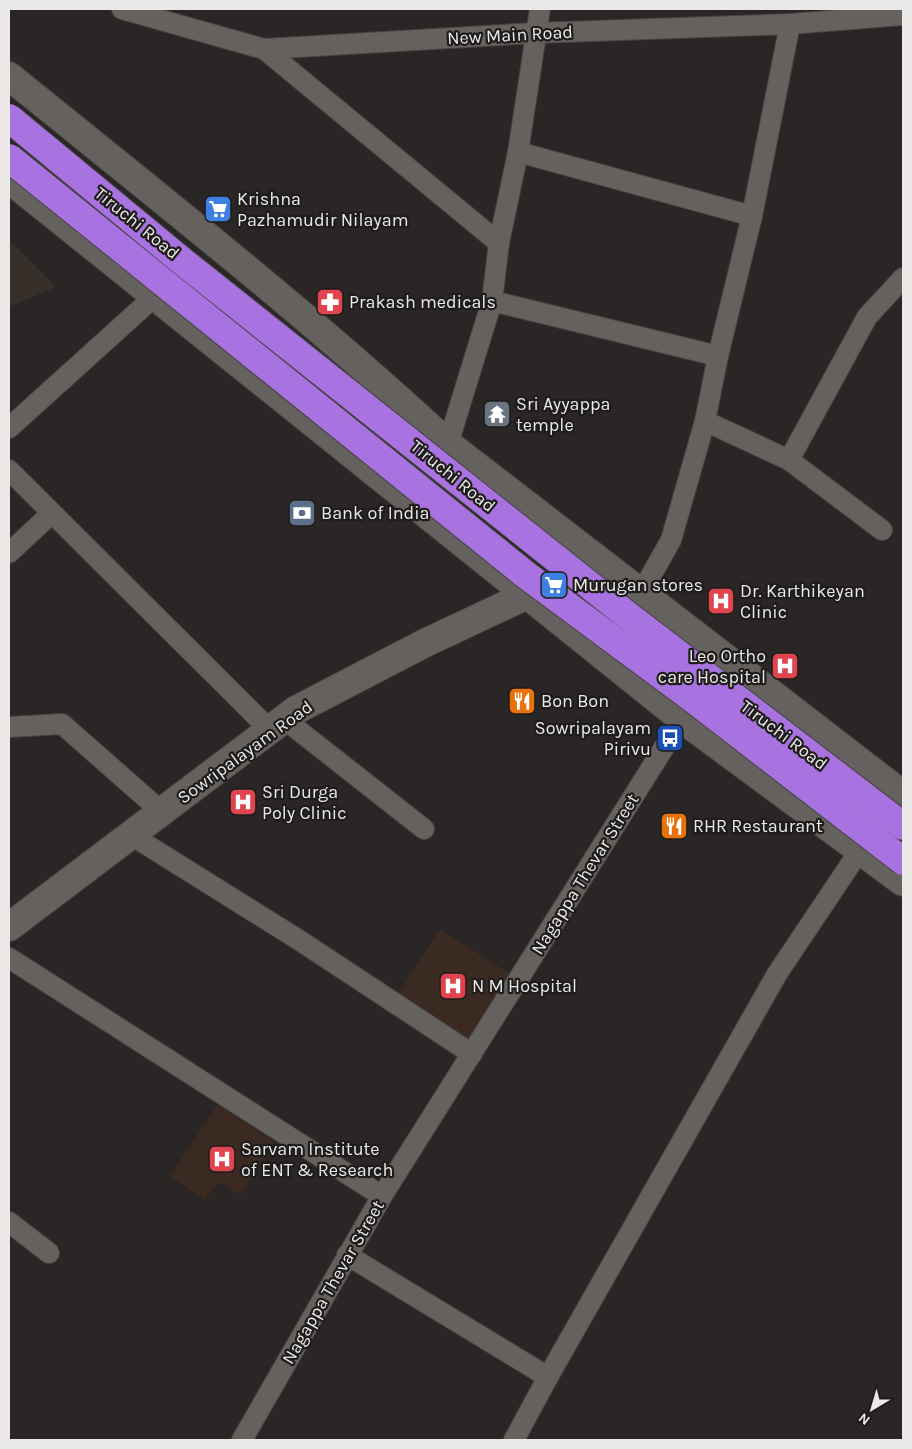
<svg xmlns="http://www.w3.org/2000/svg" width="912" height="1449" viewBox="0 0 912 1449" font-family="Karla,sans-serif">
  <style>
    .built { fill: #372f2a }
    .medical { fill: #3b2a22 }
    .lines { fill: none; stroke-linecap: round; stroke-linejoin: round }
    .street-casing { stroke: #464342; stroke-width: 22 }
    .secondary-casing { stroke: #464342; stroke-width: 30 }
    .street { stroke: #64615f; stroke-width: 20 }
    .secondary { stroke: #64615f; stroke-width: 28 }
    .highway-bridge-casing { stroke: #464342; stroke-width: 30; stroke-linecap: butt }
    .highway-bridge { stroke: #a872e0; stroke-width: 28 }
    .labels { text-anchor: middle; stroke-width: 4.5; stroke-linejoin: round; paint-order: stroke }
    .street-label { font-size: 18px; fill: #ebe9e8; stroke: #1f1d1b }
    .poi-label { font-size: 18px; fill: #ebe9e8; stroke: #1f1d1b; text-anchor: start }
  </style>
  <rect width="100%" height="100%" fill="#292625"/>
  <polygon class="built" points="9,240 56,287 9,307"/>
  <g class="medical">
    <polygon points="440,929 510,974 466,1043 396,998"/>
    <polygon points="218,1104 274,1142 241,1195 219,1182 205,1200 170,1176"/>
  </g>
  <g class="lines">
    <g class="street-casing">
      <g id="street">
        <polyline points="122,9 264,49 535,33 790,24 903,15"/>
        <polyline points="264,49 499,243"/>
        <polyline points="518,152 752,216"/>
        <polyline points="492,301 718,356"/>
        <polyline points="705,421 789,460 882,530"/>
        <polyline points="9,428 155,296"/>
        <polyline points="448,444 492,301 499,243 518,152 540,9"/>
        <polyline points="789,460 867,317 903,278"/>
        <polyline points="9,470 270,730"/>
        <polyline points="9,553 52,513"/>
        <polyline points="635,604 671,540 705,421 718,356 752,216 790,24"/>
        <polyline points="284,719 424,829"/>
        <polyline points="9,727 62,724 162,812"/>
        <polyline points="131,835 299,940 472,1054"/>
        <polyline points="9,958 382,1196"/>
        <polyline points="9,1222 49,1253"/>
        <polyline points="347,1255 548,1377"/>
        <polyline points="242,1440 382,1196 682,719"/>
        <polyline points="514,1440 548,1377 777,974 860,850"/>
      </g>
    </g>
    <g class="secondary-casing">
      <g id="secondary">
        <path d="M9,76C157,196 308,314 448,444L903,795"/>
        <polyline points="9,179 682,719 903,882"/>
        <polyline points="9,927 296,710 425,643 527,595"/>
      </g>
    </g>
    <use href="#street" class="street"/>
    <use href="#secondary" class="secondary"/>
    <g class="highway-bridge-casing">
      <g id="highway-bridge">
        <polyline points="9,118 182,261 627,615 903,826"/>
        <polyline points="9,158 526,575 692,698 903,861"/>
      </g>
    </g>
    <use href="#highway-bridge" class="highway-bridge"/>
  </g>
  <defs>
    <g id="supermarket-square" transform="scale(1.4375)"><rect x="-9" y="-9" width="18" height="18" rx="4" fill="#3f7fe0" stroke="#1f1d1b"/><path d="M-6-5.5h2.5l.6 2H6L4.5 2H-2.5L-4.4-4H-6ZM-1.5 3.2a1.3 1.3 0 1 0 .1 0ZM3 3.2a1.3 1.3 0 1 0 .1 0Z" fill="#fff"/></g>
    <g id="pharmacy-square" transform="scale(1.4375)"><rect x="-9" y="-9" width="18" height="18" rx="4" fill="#e0444e" stroke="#1f1d1b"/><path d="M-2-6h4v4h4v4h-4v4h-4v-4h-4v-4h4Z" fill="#fff"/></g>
    <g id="temple-square" transform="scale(1.4375)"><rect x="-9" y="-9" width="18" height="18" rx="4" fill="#6b7280" stroke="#1f1d1b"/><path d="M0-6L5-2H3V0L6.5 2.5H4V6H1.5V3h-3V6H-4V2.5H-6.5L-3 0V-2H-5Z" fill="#fff"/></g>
    <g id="bank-square" transform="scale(1.4375)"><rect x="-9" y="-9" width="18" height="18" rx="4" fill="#5c6f8a" stroke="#1f1d1b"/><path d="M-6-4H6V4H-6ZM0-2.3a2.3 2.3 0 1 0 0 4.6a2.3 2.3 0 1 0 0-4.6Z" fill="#fff"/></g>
    <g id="hospital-square" transform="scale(1.4375)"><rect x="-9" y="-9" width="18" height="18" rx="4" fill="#e0444e" stroke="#1f1d1b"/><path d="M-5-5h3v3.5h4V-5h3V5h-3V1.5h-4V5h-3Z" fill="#fff"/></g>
    <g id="restaurant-square" transform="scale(1.4375)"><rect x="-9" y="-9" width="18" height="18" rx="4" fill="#e8710a" stroke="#1f1d1b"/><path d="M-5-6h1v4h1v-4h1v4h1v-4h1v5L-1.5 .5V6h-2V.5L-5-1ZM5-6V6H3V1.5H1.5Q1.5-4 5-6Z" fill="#fff"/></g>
    <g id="bus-square" transform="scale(1.4375)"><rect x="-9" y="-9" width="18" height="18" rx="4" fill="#1a4fb4" stroke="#1f1d1b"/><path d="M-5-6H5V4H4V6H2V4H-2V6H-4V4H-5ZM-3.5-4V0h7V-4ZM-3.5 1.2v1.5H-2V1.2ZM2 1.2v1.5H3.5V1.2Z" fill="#fff"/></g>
  </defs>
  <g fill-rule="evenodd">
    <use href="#supermarket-square" x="218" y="209"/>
    <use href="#pharmacy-square" x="330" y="302"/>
    <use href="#temple-square" x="497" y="414"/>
    <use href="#bank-square" x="302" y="513"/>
    <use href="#supermarket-square" x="554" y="585"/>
    <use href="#hospital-square" x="721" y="601"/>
    <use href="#hospital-square" x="785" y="666"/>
    <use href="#restaurant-square" x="522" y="701"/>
    <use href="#bus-square" x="670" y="738"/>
    <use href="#hospital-square" x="243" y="802"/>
    <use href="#restaurant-square" x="674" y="826"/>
    <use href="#hospital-square" x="453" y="986"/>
    <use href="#hospital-square" x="222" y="1159"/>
  </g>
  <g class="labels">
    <g class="street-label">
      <text transform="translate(510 35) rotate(-3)" y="6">New Main Road</text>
      <text transform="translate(137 223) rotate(39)" y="6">Tiruchi Road</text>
      <text transform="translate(453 476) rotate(39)" y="6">Tiruchi Road</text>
      <text transform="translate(784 735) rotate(37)" y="6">Tiruchi Road</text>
      <text transform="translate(245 752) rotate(-36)" y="6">Sowripalayam Road</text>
      <text transform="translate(585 874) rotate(-58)" y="6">Nagappa Thevar Street</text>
      <text transform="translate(333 1282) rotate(-60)" y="6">Nagappa Thevar Street</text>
    </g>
    <g class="poi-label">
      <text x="237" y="205">Krishna<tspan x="237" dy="21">Pazhamudir Nilayam</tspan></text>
      <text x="349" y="308">Prakash medicals</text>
      <text x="516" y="410">Sri Ayyappa<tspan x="516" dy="21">temple</tspan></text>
      <text x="321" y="519">Bank of India</text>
      <text x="573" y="591">Murugan stores</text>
      <text x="740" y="597">Dr. Karthikeyan<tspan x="740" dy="21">Clinic</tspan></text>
      <text x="766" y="662" text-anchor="end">Leo Ortho<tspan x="766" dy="21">care Hospital</tspan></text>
      <text x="541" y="707">Bon Bon</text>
      <text x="651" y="734" text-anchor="end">Sowripalayam<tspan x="651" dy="21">Pirivu</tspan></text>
      <text x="262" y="798">Sri Durga<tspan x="262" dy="21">Poly Clinic</tspan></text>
      <text x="693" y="832">RHR Restaurant</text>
      <text x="472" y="992">N M Hospital</text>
      <text x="241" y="1155">Sarvam Institute<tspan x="241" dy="21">of ENT &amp; Research</tspan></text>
    </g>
  </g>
  <rect width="912" height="1449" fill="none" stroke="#ebe9e8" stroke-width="20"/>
  <g transform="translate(872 1409) rotate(218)" stroke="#1f1d1b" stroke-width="4" paint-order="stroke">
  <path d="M0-4L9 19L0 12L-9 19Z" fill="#ebe9e8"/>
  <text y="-8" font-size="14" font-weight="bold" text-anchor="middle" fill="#ebe9e8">N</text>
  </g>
</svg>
